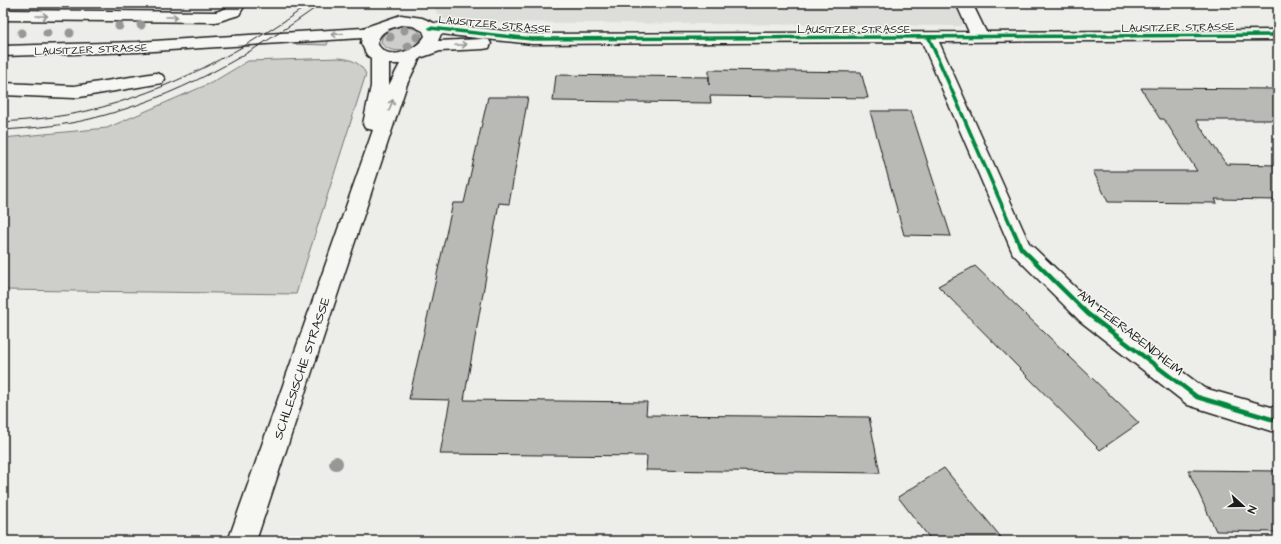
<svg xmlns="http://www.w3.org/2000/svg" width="1281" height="544" viewBox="0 0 1281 544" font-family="'Architects Daughter',sans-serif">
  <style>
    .built { fill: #ddddda }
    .green { fill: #cececb; stroke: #757574 }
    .building { fill: #b9b9b6; stroke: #1c1c1c }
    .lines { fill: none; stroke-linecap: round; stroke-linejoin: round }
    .minor-casing { stroke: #1c1c1c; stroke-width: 3 }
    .minor { fill: #f6f6f2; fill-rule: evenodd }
    .tram { stroke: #1c1c1c; stroke-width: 1 }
    .cycleway-far1-casing { stroke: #f6f6f2; stroke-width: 5.5 }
    .cycleway-casing { stroke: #f6f6f2; stroke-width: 7 }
    .cycleway-far1 { stroke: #00873e; stroke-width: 3.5 }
    .cycleway { stroke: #00873e; stroke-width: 4.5 }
    .tree { fill: #979795 }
    .oneway { stroke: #949492 }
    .labels { text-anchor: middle; stroke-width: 3; stroke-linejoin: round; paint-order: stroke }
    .far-street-label { font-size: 11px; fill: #1c1c1c; stroke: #f6f6f2 }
    .street-label { font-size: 13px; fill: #1c1c1c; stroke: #f6f6f2 }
  </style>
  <rect width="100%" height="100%" fill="#edede9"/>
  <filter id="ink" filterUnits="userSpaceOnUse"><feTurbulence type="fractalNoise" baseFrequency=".025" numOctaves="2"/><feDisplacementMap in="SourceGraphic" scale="8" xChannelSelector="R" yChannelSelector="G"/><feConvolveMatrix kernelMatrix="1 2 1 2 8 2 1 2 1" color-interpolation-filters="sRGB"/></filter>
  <g filter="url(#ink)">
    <polygon class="built" points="434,3 959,3 966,19 961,26 465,22 452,21 441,18 436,12"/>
    <g class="green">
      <path d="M401,26L417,29L422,35C419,52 390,56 381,43C381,32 392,29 401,26Z"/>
      <polygon points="329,39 327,45 292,44 294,41"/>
      <path d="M339,58C351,59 360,62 366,74L296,294L3,290V138L107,128L211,83L248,61Z"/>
    </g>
    <g class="building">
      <polygon points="709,70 861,72 868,98 710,96 711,103 553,101 556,75 709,77 709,85"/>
      <polygon points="1141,88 1278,89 1278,120 1196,120 1226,164 1278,165 1278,200 1215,199 1217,203 1108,202 1093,171 1197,171 1164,119 1160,119"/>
      <polygon points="488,97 528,97 509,204 499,203 464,400 647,402 646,415 869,417 880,473 646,470 647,456 440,454 450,400 409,399 453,203 464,203"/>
      <polygon points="870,111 911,111 951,236 904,235"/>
      <polygon points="975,266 1093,379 1139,423 1100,450 938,286"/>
      <polygon points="944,468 987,520 1004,541 932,541 898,497"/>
      <polygon points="1188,470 1278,471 1278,532 1216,531"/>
    </g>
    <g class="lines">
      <g class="minor-casing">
        <g id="minor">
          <polygon points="230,3 246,3 239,15 216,22 3,20 3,10 216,12 227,8"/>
          <path d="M956,3H972L986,32L1278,30V40L939,42L1029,243L1096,307L1204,388L1271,407H1278V431H1271L1188,405L1080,321L1013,254L922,42L532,44L441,34L438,41L483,39L489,40L491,44L489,48L483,49L440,51L420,58L407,84L256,541H228L373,130L365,128L363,124L371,86V58L367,55L361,43L362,38L138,52L3,56V46L138,42L363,28L401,15L422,18L434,23L532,34L969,32ZM401,25L413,26L423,31L425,36C416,51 387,63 377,43C380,31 390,28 401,25ZM389,64H400L389,85Z"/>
          <polygon points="156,73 162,75 165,79 162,83 74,98 3,95 3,83 74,86"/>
        </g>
      </g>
      <use href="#minor" class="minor"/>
      <g class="tram">
        <path d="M3,122C31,120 60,117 87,111C170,91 242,51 311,3"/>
        <path d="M3,130C32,128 62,126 90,119C176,98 251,55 322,3"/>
      </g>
      <g class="cycleway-far1-casing">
        <g id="cycleway-far1">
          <polyline points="430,28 532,39 1278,35"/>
          <polyline points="929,38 1014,233"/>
        </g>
      </g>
      <g class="cycleway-casing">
        <polyline id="cycleway" points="1014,232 1021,248 1088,314 1197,397 1271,419 1278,419"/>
      </g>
      <use href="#cycleway-far1" class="cycleway-far1"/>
      <use href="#cycleway" class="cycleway"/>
    </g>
    <g class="tree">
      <circle cx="141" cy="25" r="4.5"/>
      <circle cx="119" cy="26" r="4.5"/>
      <circle cx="404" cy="30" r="4.5"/>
      <circle cx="22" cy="33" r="4.5"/>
      <circle cx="47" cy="33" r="4.5"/>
      <circle cx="70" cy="33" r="4.5"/>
      <circle cx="390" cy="37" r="4.5"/>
      <circle cx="417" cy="37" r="4.5"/>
      <circle cx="408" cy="46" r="4.5"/>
      <circle cx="336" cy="463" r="7"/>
    </g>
    <defs><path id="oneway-shaft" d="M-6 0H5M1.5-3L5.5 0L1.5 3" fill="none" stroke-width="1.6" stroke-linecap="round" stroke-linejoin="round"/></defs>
    <g class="oneway">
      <use href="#oneway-shaft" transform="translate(42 16)"/>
      <use href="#oneway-shaft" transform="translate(172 17)"/>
      <use href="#oneway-shaft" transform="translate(337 34) rotate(176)"/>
      <use href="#oneway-shaft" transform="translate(461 45) rotate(-3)"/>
      <use href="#oneway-shaft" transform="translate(391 105) rotate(-71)"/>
    </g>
  </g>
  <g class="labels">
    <g class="far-street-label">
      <text transform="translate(495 24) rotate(5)" y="4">LAUSITZER STRASSE</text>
      <text transform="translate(1178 27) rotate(-1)" y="4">LAUSITZER STRASSE</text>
      <text x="854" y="33">LAUSITZER STRASSE</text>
      <text transform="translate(91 49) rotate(-2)" y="4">LAUSITZER STRASSE</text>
    </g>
    <g class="street-label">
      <text transform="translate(1131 332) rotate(38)" y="5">AM FEIERABENDHEIM</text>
      <text transform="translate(301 368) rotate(-71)" y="5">SCHLESISCHE STRASSE</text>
    </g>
  </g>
  <rect width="1281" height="544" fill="none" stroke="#f6f6f2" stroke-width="16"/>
  <rect x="8" y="8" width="1265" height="528" fill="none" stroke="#1c1c1c" stroke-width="1.5" filter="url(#ink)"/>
  <g transform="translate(1243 506) rotate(111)" stroke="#f6f6f2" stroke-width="3" paint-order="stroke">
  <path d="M0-3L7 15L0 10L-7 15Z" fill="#1c1c1c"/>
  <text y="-6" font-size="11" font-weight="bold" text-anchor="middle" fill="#1c1c1c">N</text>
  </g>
</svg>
